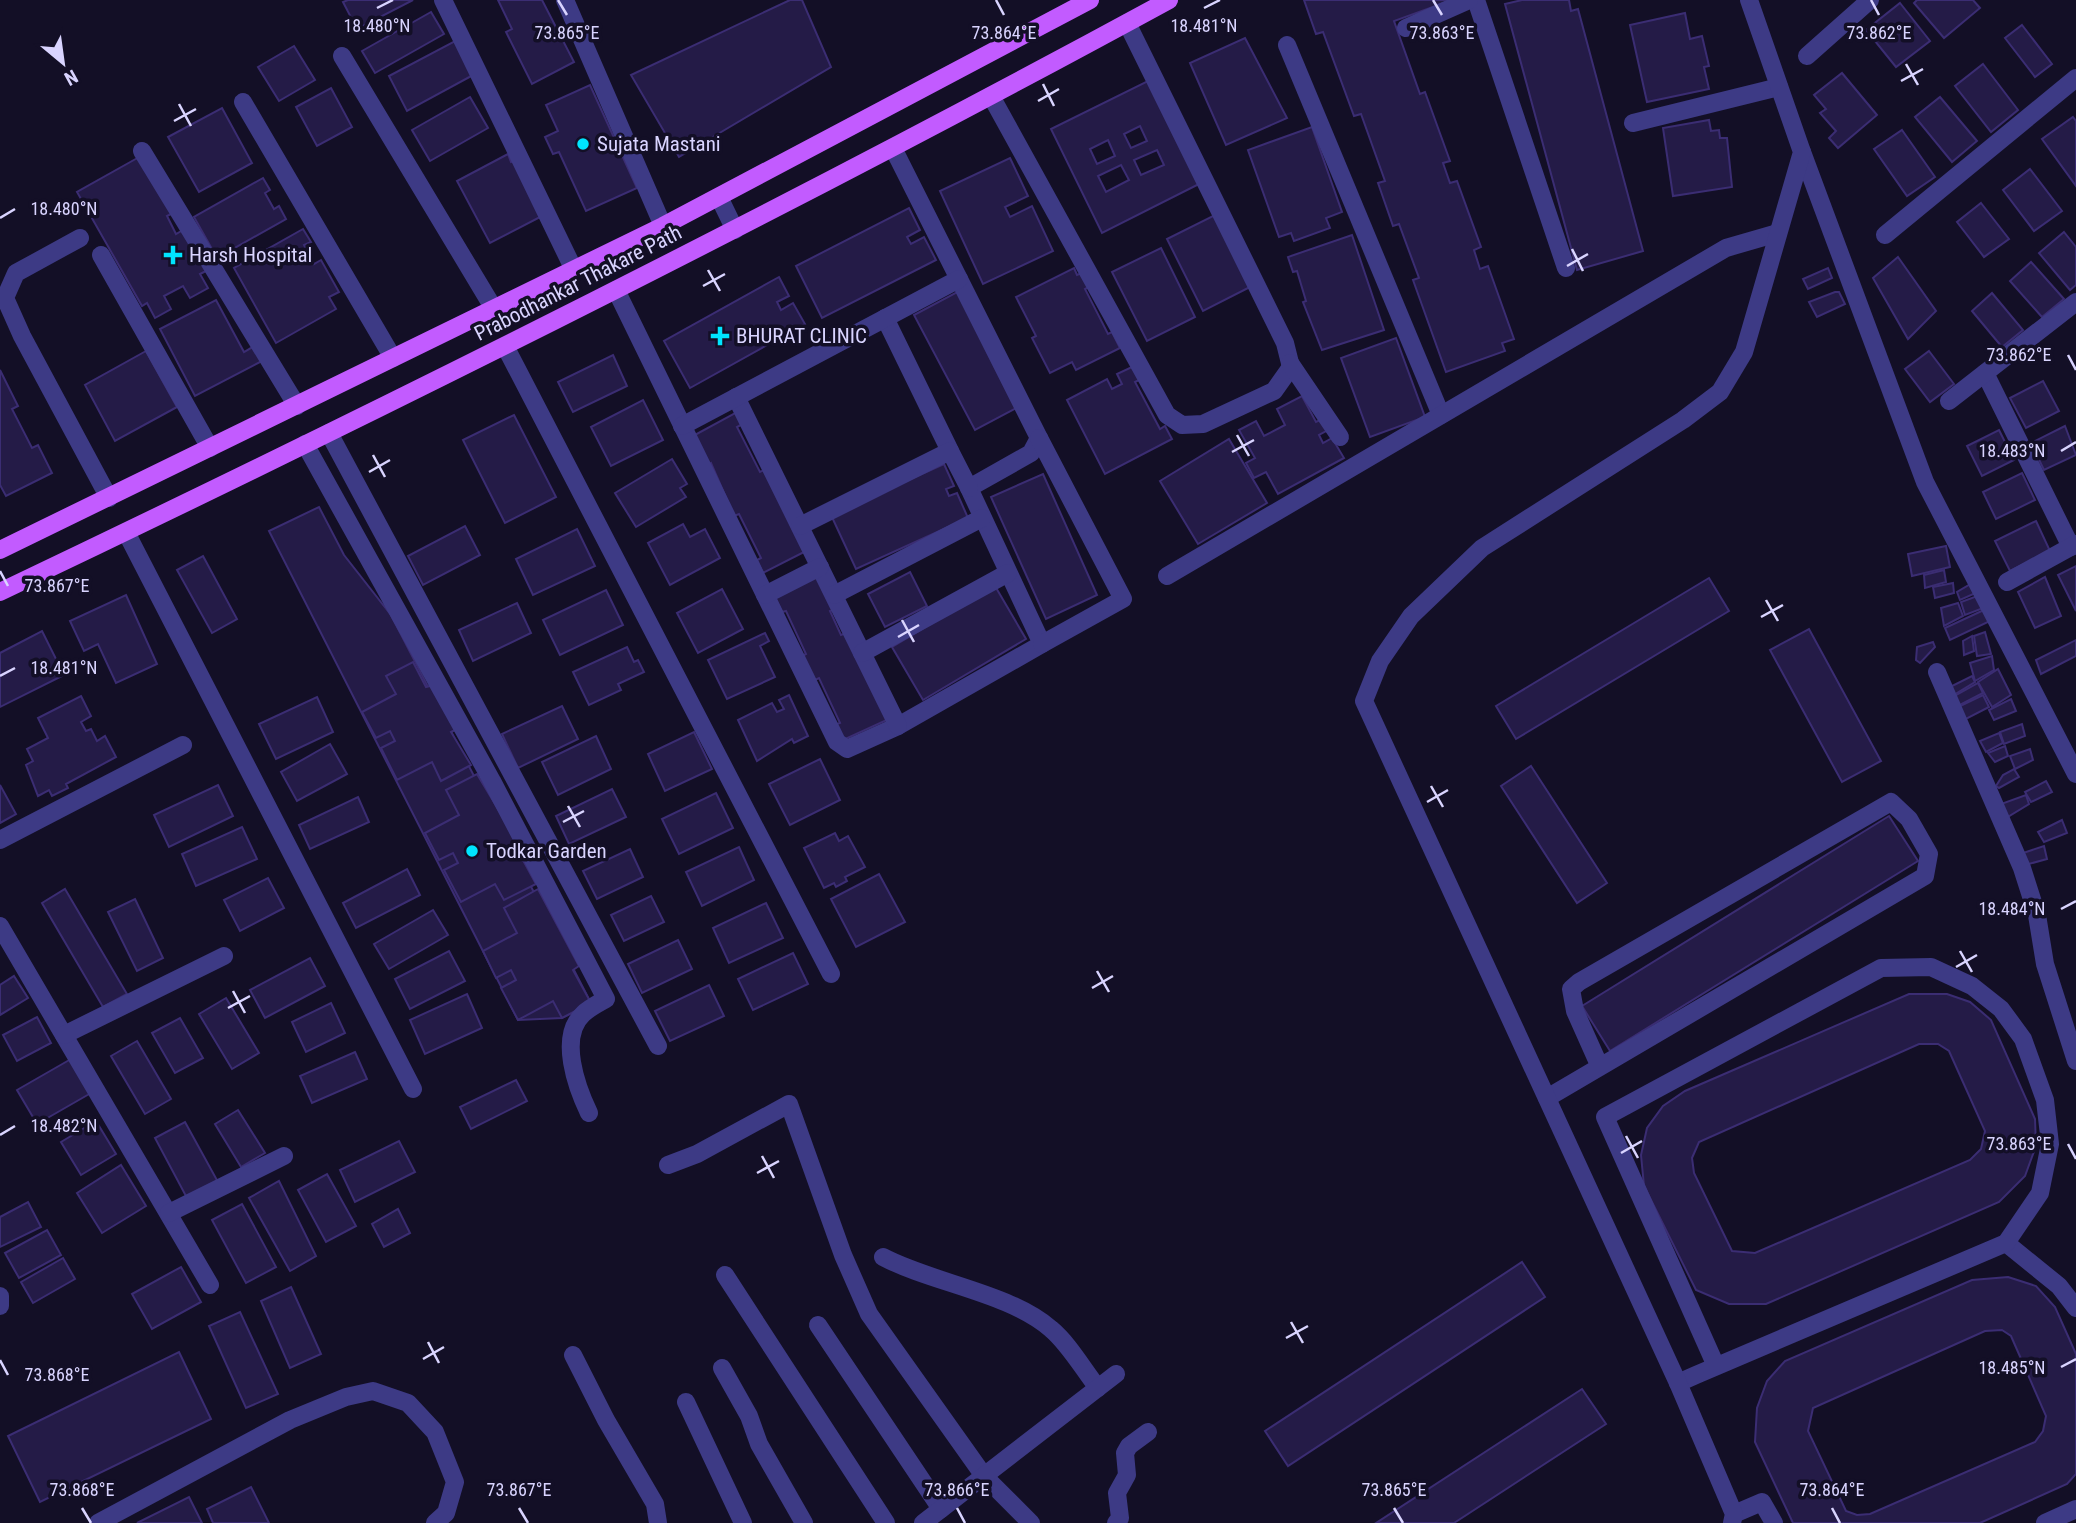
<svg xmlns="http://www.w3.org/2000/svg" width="2076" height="1523" viewBox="0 0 2076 1523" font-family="'Roboto Condensed',sans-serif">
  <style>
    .building { fill: #241b47; stroke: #3b2d73; stroke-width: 2; fill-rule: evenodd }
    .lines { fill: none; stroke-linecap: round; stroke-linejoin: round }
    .minor { stroke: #3d3a85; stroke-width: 18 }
    .major { stroke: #c25bff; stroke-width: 18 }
    .ticks { fill: none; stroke: #d9d4ff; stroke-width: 2.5 }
    .poi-dot { fill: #00e5ff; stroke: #130f26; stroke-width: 2.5 }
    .labels { text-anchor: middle; stroke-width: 7; stroke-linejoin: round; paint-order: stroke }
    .poi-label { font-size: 21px; fill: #d9d4ff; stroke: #130f26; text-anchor: start }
    .street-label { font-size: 21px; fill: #d9d4ff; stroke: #130f26 }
    .ticks-label { font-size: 18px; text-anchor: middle; fill: #d9d4ff; stroke: #130f26; stroke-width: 7; stroke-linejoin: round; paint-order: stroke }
  </style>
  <rect width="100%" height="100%" fill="#130f26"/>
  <g class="building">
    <polygon points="348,0 413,0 357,29 343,2"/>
    <polygon points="498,0 542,0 574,62 532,84 506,32 512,29"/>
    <polygon points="790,0 802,0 831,67 679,157 631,75"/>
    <polygon points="1304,0 1452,0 1394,21 1420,94 1425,92 1450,161 1443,163 1450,183 1457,181 1481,247 1474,250 1480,269 1488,266 1514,339 1502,343 1505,351 1446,372 1413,280 1419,278 1399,224 1393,226 1378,183 1385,181 1361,114 1354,116 1323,32 1316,34"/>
    <polygon points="1522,0 1569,0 1571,11 1578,9 1643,251 1577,270 1505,4"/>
    <polygon points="1917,0 1973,0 1980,8 1944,38 1914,3"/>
    <polygon points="1900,3 1930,41 1896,67 1866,30"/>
    <polygon points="431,12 444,34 375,73 362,51"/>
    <polygon points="1685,13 1690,39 1702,36 1709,66 1704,67 1709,89 1647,102 1630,25"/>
    <polygon points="2022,25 2052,64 2035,77 2005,38"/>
    <polygon points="1245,38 1287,118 1226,145 1190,63"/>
    <polygon points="457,40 475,74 407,111 389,76"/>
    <polygon points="294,46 315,80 279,101 258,67"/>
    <polygon points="1983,64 2018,110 1991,132 1955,86"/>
    <polygon points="1842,73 1877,115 1838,148 1829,138 1836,131 1820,113 1826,109 1814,95"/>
    <path d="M1152,79L1203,182L1102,233L1051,129ZM1140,126L1147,141L1131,148L1124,134ZM1108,140L1115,156L1097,164L1090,149ZM1157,150L1164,165L1141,175L1134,160ZM1121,165L1129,180L1106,192L1098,176Z"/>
    <polygon points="590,85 637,188 586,211 559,152 553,154 545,137 558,131 546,105"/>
    <polygon points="331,88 352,127 317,146 296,107"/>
    <polygon points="470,97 488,128 430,161 412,130"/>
    <polygon points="1940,97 1977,141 1952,162 1915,117"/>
    <polygon points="222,108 252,163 199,192 168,137"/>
    <polygon points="2073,117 2076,121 2076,186 2042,139"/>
    <polygon points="1709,120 1711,131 1719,130 1720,138 1727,138 1732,187 1673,196 1663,128"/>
    <polygon points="1312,127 1342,212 1326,218 1330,228 1294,241 1291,233 1279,237 1248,150"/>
    <polygon points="1902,130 1935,177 1907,196 1874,149"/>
    <polygon points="508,154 511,162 515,161 544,215 490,243 457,181"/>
    <polygon points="141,156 173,213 167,216 176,234 183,230 206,271 200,274 208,288 190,298 183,286 164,296 171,309 155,318 147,303 142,306 77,192"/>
    <polygon points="1010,158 1028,196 1005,207 1010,217 1032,206 1053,251 983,284 940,191"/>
    <polygon points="2030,169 2062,211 2034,231 2003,190"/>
    <polygon points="263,178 270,190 265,193 274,209 279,206 286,219 217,258 194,217"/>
    <polygon points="1981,203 2009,239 1984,257 1957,222"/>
    <polygon points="909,208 920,230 907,237 911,244 924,237 936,260 822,318 796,266"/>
    <polygon points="1215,215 1252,286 1203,311 1167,239"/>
    <polygon points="303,229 311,242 304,245 314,264 321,260 339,292 329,297 336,309 276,343 234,268"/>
    <polygon points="2064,232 2076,247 2076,285 2070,290 2039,253"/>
    <polygon points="1352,235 1384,330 1322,350 1303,302 1306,301 1297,271 1293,272 1288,257"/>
    <polygon points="1161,248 1195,317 1147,341 1112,272"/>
    <polygon points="1898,257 1936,311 1908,339 1873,278"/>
    <polygon points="2031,262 2064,299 2042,317 2010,281"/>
    <polygon points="1074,268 1077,275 1082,273 1089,287 1085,289 1108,334 1112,332 1120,348 1076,370 1072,362 1050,373 1032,338 1036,336 1016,297"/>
    <polygon points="1828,268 1832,278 1808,289 1803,279"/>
    <polygon points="779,277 789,296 777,302 781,310 793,303 805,324 690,388 664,341"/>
    <polygon points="961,290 1022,405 975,430 914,315"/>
    <polygon points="1835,292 1839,292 1845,304 1817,317 1809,302"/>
    <polygon points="1992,293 2023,330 2002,347 1972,311"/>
    <polygon points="216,300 244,352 256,345 264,360 195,396 160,329"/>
    <polygon points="1396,338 1425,417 1370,437 1341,358"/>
    <polygon points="146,351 177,407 115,441 85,385"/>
    <polygon points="1929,351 1954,384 1930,402 1905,369"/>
    <polygon points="613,355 627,386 573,412 558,382"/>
    <polygon points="1134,366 1141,379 1135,382 1160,429 1165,426 1172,439 1105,474 1067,400 1107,379 1112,389 1122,384 1117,374"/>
    <polygon points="0,370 18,406 12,409 32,448 38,445 52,473 6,496 0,485"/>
    <polygon points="2043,381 2059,411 2026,428 2010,398"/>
    <polygon points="1302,396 1316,422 1322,419 1328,430 1319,435 1323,443 1332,438 1344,458 1278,494 1266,472 1254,478 1246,463 1255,458 1239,430 1256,421 1264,436 1285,425 1277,409"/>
    <polygon points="643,400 663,440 611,466 591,427"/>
    <polygon points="737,412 743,424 737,427 760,472 766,469 808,550 763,573 757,560 761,558 739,514 734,516 711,463 708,465 693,436"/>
    <polygon points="514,415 556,497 505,523 463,440"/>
    <polygon points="2065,426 2076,455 2044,470 2031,443"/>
    <polygon points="1999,430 2014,460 1982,476 1967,446"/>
    <polygon points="1229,439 1267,503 1198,544 1160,481"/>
    <polygon points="672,459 687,484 680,488 686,497 636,527 615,493"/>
    <polygon points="944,464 954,486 946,489 949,496 957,493 968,518 856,569 831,515"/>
    <polygon points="2022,473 2035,500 1996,519 1983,492"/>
    <polygon points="1043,474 1097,595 1046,619 991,497"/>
    <polygon points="319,507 344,555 391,615 591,1003 562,1018 518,1020 269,531"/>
    <polygon points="2036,521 2050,551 2010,571 1995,541"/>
    <polygon points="683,524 690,537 705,529 720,558 670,585 648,543"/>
    <polygon points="465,526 480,555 423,585 408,556"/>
    <polygon points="577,529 595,566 533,595 516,559"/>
    <polygon points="1946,546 1950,567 1912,576 1908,554"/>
    <polygon points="203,556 237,619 212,633 177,570"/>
    <polygon points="2076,566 2076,611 2058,575"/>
    <polygon points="1944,570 1946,582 1925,588 1924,575"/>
    <polygon points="910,572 927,606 885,627 868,594"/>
    <polygon points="823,573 833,610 830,611 841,635 849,632 889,719 841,741 834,725 840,723 819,678 813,681 802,656 806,654 786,611 782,612 774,595"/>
    <polygon points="2045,577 2061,616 2035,628 2018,592"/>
    <polygon points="1709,578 1729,611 1516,739 1496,706"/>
    <polygon points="1974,582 1978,592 1960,600 1957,592"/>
    <polygon points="1953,583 1954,593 1935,598 1933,587"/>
    <polygon points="995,586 1026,639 923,700 892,647"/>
    <polygon points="722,589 743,629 698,653 677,613"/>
    <polygon points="606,590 623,625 560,655 543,620"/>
    <polygon points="126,595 157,664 116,683 98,644 84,651 70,621"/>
    <polygon points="1980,595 1986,607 1965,615 1961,602"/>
    <polygon points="517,603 531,633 473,661 459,630"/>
    <polygon points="1958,603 1963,616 1944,626 1941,608"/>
    <polygon points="1986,609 1990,621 1950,640 1945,628"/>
    <polygon points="1809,629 1881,761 1842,782 1770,650"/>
    <polygon points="42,631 64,675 0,707 0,653"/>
    <polygon points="1985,632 1991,654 1977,656 1974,636"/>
    <polygon points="765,633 769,641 760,646 775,677 727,699 708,660"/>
    <polygon points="1972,636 1974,651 1964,655 1963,641"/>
    <polygon points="2076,640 2076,656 2041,674 2036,660"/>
    <polygon points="1933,642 1935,647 1920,663 1916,660 1917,647"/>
    <polygon points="627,647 634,662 638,660 644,672 618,684 621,690 589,705 573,672"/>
    <polygon points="1992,656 1994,670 1975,681 1970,663"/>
    <polygon points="413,662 426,687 434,685 457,729 451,732 471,765 441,781 432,762 397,780 381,748 395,741 390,731 376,738 362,712 396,694 386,676"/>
    <polygon points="1998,669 2011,695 1992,707 1978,682"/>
    <polygon points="1972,676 1975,682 1952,696 1948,688"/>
    <polygon points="1978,683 1983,693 1956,707 1951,698"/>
    <polygon points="789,695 808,736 794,743 792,739 757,761 738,720 772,703 777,712 784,709 779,700"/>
    <polygon points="1983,695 1989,707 1962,721 1956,708"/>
    <polygon points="81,696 91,716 81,722 86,731 91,729 97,741 105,736 116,757 66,784 68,788 52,796 49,790 38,796 26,765 33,761 27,749 48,738 38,718"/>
    <polygon points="317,697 333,732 276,759 259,724"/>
    <polygon points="2011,699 2016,711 1994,720 1989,710"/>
    <polygon points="562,706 578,739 518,768 502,734"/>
    <polygon points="2022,724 2025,736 2004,744 2000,732"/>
    <polygon points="694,732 712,769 665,791 648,754"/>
    <polygon points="1999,733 2003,743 1986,752 1980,741"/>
    <polygon points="596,736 611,769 558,795 542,762"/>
    <polygon points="330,744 347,774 297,801 281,772"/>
    <polygon points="2005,746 2008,756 1995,762 1988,753"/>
    <polygon points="2030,749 2033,760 2015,769 2010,756"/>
    <polygon points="820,759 840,800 790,825 769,784"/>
    <polygon points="1531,766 1607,883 1577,903 1501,786"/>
    <polygon points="2014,769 2019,777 1999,788 1996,786 2003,775"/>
    <polygon points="477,774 522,849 518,851 536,884 504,900 495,884 461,902 444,870 458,863 453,853 439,860 425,833 459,815 446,790"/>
    <polygon points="2046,781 2052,792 2031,802 2025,792"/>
    <polygon points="0,785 16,814 0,823"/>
    <polygon points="218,785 233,816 169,847 154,815"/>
    <polygon points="612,789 626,817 569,844 556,816"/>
    <polygon points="716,793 733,828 679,854 662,819"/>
    <polygon points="2026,795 2029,804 2006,818 2001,804"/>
    <polygon points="358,797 369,822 310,849 299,825"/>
    <polygon points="1889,816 1918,861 1610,1051 1582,1006"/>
    <polygon points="2062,820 2067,833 2044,842 2038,832"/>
    <polygon points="242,827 257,859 196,886 182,854"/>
    <polygon points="835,833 839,841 848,836 865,867 845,877 847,881 836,887 834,883 824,888 804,848"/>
    <polygon points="2044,846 2047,859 2025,865 2020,854"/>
    <polygon points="739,847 754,880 702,906 686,872"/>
    <polygon points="630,849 643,877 597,899 583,871"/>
    <polygon points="407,869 420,895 356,928 343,903"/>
    <polygon points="879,874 905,922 856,947 831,899"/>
    <polygon points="268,878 284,908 240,931 224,900"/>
    <polygon points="65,889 127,994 103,1007 42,903"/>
    <polygon points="538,889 579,966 573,970 591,1003 562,1018 553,1001 518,1020 501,988 516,980 511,970 496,978 483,951 517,933 504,908"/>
    <polygon points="651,896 664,922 624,941 611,915"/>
    <polygon points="135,899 163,958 137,971 108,912"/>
    <polygon points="766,903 783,938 729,963 713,928"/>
    <polygon points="433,910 448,935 389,969 374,944"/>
    <polygon points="678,940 692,969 642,993 628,964"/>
    <polygon points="449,951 465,981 410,1009 395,979"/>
    <polygon points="793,953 808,984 753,1010 738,979"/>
    <polygon points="310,958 325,986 265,1018 250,990"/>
    <polygon points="14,976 28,998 0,1015 0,985"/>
    <polygon points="709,985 724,1016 670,1041 655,1011"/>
    <polygon points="467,994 482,1028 425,1054 410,1020"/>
    <path d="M1909,994H1947L1970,1002L1991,1020L2035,1119L2036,1146L2025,1176L1999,1202L1766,1304H1729L1696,1290L1644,1186L1641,1155L1647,1128L1663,1106L1685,1091ZM1919,1044H1938L1949,1051L1985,1131L1981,1149L1970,1160L1755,1253L1732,1251L1694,1173L1692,1158L1699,1142Z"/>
    <polygon points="226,998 259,1053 232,1069 199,1014"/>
    <polygon points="331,1003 345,1033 306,1052 292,1022"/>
    <polygon points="37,1017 51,1043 17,1061 3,1035"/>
    <polygon points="180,1018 203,1058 175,1073 152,1033"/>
    <polygon points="137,1041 171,1099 145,1114 111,1056"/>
    <polygon points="355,1052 367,1079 312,1103 300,1076"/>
    <polygon points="71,1059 91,1093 37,1124 17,1090"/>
    <polygon points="516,1080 527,1101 471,1129 460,1107"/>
    <polygon points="238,1110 265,1153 241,1167 215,1124"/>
    <polygon points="96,1121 116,1154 81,1175 61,1142"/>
    <polygon points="185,1122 218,1182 187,1198 155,1138"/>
    <polygon points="399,1141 415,1172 355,1202 340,1170"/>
    <polygon points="121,1165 146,1206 102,1233 77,1193"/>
    <polygon points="327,1174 356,1226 326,1242 298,1190"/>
    <polygon points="279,1181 316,1256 290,1271 249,1198"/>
    <polygon points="28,1202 41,1227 0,1247 0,1217"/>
    <polygon points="242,1204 276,1267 246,1283 212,1220"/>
    <polygon points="398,1209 410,1233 384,1247 372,1224"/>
    <polygon points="47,1230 61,1255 19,1278 5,1253"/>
    <polygon points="63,1258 75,1279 33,1303 21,1282"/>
    <polygon points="1522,1262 1545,1297 1288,1466 1265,1431"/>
    <polygon points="181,1267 201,1302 152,1329 132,1294"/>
    <path d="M2008,1277L2036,1286L2055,1307L2076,1354V1474L2067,1484L1980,1523H1793L1755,1442L1757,1408L1767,1381L1785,1361L1972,1280ZM2002,1330L2011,1336L2046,1416L2043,1431L2035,1442L1870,1514L1857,1515L1846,1511L1808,1431L1813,1408L1985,1331Z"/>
    <polygon points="291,1287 321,1354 290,1368 261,1301"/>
    <polygon points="240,1312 278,1394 246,1408 209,1326"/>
    <polygon points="179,1352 211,1419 40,1502 8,1436"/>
    <polygon points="1582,1389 1606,1424 1454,1523 1376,1523"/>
    <polygon points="251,1487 269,1523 213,1523 207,1509"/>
    <polygon points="189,1497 202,1523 137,1523"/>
  </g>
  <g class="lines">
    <g class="minor">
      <polyline points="443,0 574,270"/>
      <polyline points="565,0 663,226"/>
      <polyline points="1476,0 1566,268"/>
      <polyline points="1406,28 1469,0"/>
      <polyline points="1287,45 1441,415"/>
      <polyline points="342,56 494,309"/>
      <polyline points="1807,56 1870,0"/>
      <polyline points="991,96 1167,415 1182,425 1203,424 1274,391 1291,367 1285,343 1127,23"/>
      <polyline points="243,102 393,358"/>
      <polyline points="1633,123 1779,87"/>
      <polyline points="142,151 297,406"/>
      <polyline points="1802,152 1925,482 2076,774"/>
      <polyline points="719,197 735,230"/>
      <polyline points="1885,235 2076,78"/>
      <polyline points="80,238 16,273 5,298 22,336 109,498"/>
      <polyline points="101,255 210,448"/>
      <polyline points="616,290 837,742 847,749 898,726 1042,644 969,488 1031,453 1039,438 893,148"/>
      <polyline points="885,318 950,451"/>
      <polyline points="505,346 831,974"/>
      <polyline points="1290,363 1340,437"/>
      <polyline points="1985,373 2071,547"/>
      <polyline points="736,397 898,726"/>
      <polyline points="1949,401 2076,302"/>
      <polyline points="682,426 959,279"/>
      <polyline points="329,433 658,1046"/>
      <polyline points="1039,438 1123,599 1042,644"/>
      <path d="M305,444L492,781L606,999C599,1003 589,1008 583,1014C558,1037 577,1088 589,1113"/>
      <polyline points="800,526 950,451 969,488"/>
      <polyline points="126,532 413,1089"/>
      <polyline points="1167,576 1726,248 1778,233"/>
      <polyline points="2007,582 2076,544"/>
      <polyline points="765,595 820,567"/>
      <polyline points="834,595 982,518"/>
      <polyline points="862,653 1008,573"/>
      <polyline points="1937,672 2022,868 2037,915 2045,964 2076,1061"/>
      <polyline points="0,840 183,745"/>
      <polyline points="0,926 210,1285"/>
      <polyline points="64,1035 224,956"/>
      <polyline points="1547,1098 1925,876 1929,854 1909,819 1891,802 1579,982 1571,989 1575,1011 1600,1067"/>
      <polyline points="668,1165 697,1154 789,1104 843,1255 869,1314 984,1476 1031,1523"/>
      <polyline points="169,1213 284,1156"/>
      <polyline points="2006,1243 2059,1286 2076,1308"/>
      <path d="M883,1257C932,1283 1010,1293 1051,1329C1069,1344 1083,1369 1098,1388"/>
      <polyline points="725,1275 886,1523"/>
      <polyline points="0,1296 0,1306"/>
      <polyline points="818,1325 941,1509"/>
      <polyline points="573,1355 606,1420 655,1504 658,1523"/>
      <polyline points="722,1368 749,1416 759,1444 804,1523"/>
      <polyline points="1678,1383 1696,1375 2006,1243 2040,1193 2050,1144 2045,1100 2023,1039 2001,1009 1972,986 1931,967 1881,968 1605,1117 1716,1366"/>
      <polyline points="686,1402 743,1523"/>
      <polyline points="1734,1514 1762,1502 1774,1523"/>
      <polyline points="98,1523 290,1420 346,1397 373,1391 408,1403 435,1432 455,1482 446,1513 435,1523"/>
      <polyline points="923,1523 1116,1374"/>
      <polyline points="1116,1523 1120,1518 1117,1493 1127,1475 1125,1453 1129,1446 1148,1432"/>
      <polyline points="1732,1523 1734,1514 1678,1383 1364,701 1380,661 1411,616 1482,548 1683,420 1720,392 1744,352 1802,152 1749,0"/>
      <polyline points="2045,1523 2076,1509"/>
    </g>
    <g class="major">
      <polyline points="0,550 663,226 1090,0"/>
      <path d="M0,592C394,404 785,209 1169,0"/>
    </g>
  </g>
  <path class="ticks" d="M558,0L567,15M996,0L1004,15M1433,0L1442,15M1871,0L1879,15M377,8L393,0M1204,8L1220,0M1906,64L1918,85M1901,81L1923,69M1043,84L1054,106M1038,101L1059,89M179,104L191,126M174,121L196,109M0,218L15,209M1572,249L1583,271M1567,266L1588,254M708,270L720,291M703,286L725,274M2068,355L2076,370M1237,435L1249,456M2061,451L2076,442M1232,452L1254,440M373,455L385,477M369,472L390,460M0,571L8,586M1766,600L1778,621M1761,617L1783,605M902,620L914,642M898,637L919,625M0,676L15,668M1431,786L1443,807M1427,802L1448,790M568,806L580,827M563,822L584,811M2061,909L2076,901M1960,951L1972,972M1956,967L1977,955M1097,971L1109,992M1092,988L1113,976M233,991L245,1013M228,1008L250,996M0,1135L15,1126M1626,1136L1638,1158M2068,1144L2076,1159M1621,1153L1642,1141M762,1156L774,1178M757,1173L779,1161M1291,1322L1303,1343M1286,1338L1308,1326M428,1342L439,1363M423,1359L444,1347M0,1360L8,1375M2061,1367L2076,1359M82,1508L91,1523M519,1508L528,1523M957,1508L965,1523M1394,1508L1403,1523M1832,1508L1840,1523"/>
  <g class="poi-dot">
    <circle cx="583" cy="144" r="7"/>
    <path d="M169.5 244.5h7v7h7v7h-7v7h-7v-7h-7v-7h7z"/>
    <path d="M716.5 325.5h7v7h7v7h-7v7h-7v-7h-7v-7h7z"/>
    <circle cx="472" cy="851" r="7"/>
  </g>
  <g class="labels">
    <g class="poi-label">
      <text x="597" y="151">Sujata Mastani</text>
      <text x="189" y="262">Harsh Hospital</text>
      <text x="736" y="343">BHURAT CLINIC</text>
      <text x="486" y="858">Todkar Garden</text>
    </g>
    <g class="street-label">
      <text transform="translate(578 283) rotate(-27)" y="7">Prabodhankar Thakare Path</text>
    </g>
  </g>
  <g class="ticks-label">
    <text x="377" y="32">18.480°N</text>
    <text x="1204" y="32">18.481°N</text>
    <text x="567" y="39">73.865°E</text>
    <text x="1004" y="39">73.864°E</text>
    <text x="1442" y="39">73.863°E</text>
    <text x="1879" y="39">73.862°E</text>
    <text x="64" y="215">18.480°N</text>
    <text x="2019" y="361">73.862°E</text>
    <text x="2012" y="457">18.483°N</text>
    <text x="57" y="592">73.867°E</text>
    <text x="64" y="674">18.481°N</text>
    <text x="2012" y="915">18.484°N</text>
    <text x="64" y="1132">18.482°N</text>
    <text x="2019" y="1150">73.863°E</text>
    <text x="2012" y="1374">18.485°N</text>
    <text x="57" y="1381">73.868°E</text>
    <text x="82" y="1496">73.868°E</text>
    <text x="519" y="1496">73.867°E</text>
    <text x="957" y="1496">73.866°E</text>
    <text x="1394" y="1496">73.865°E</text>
    <text x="1832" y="1496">73.864°E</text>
  </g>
  <g transform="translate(63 63) rotate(151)" stroke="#130f26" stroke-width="5" paint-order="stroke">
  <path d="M0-5L12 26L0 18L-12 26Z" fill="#d9d4ff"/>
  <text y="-10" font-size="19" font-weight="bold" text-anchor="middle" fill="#d9d4ff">N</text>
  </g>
</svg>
